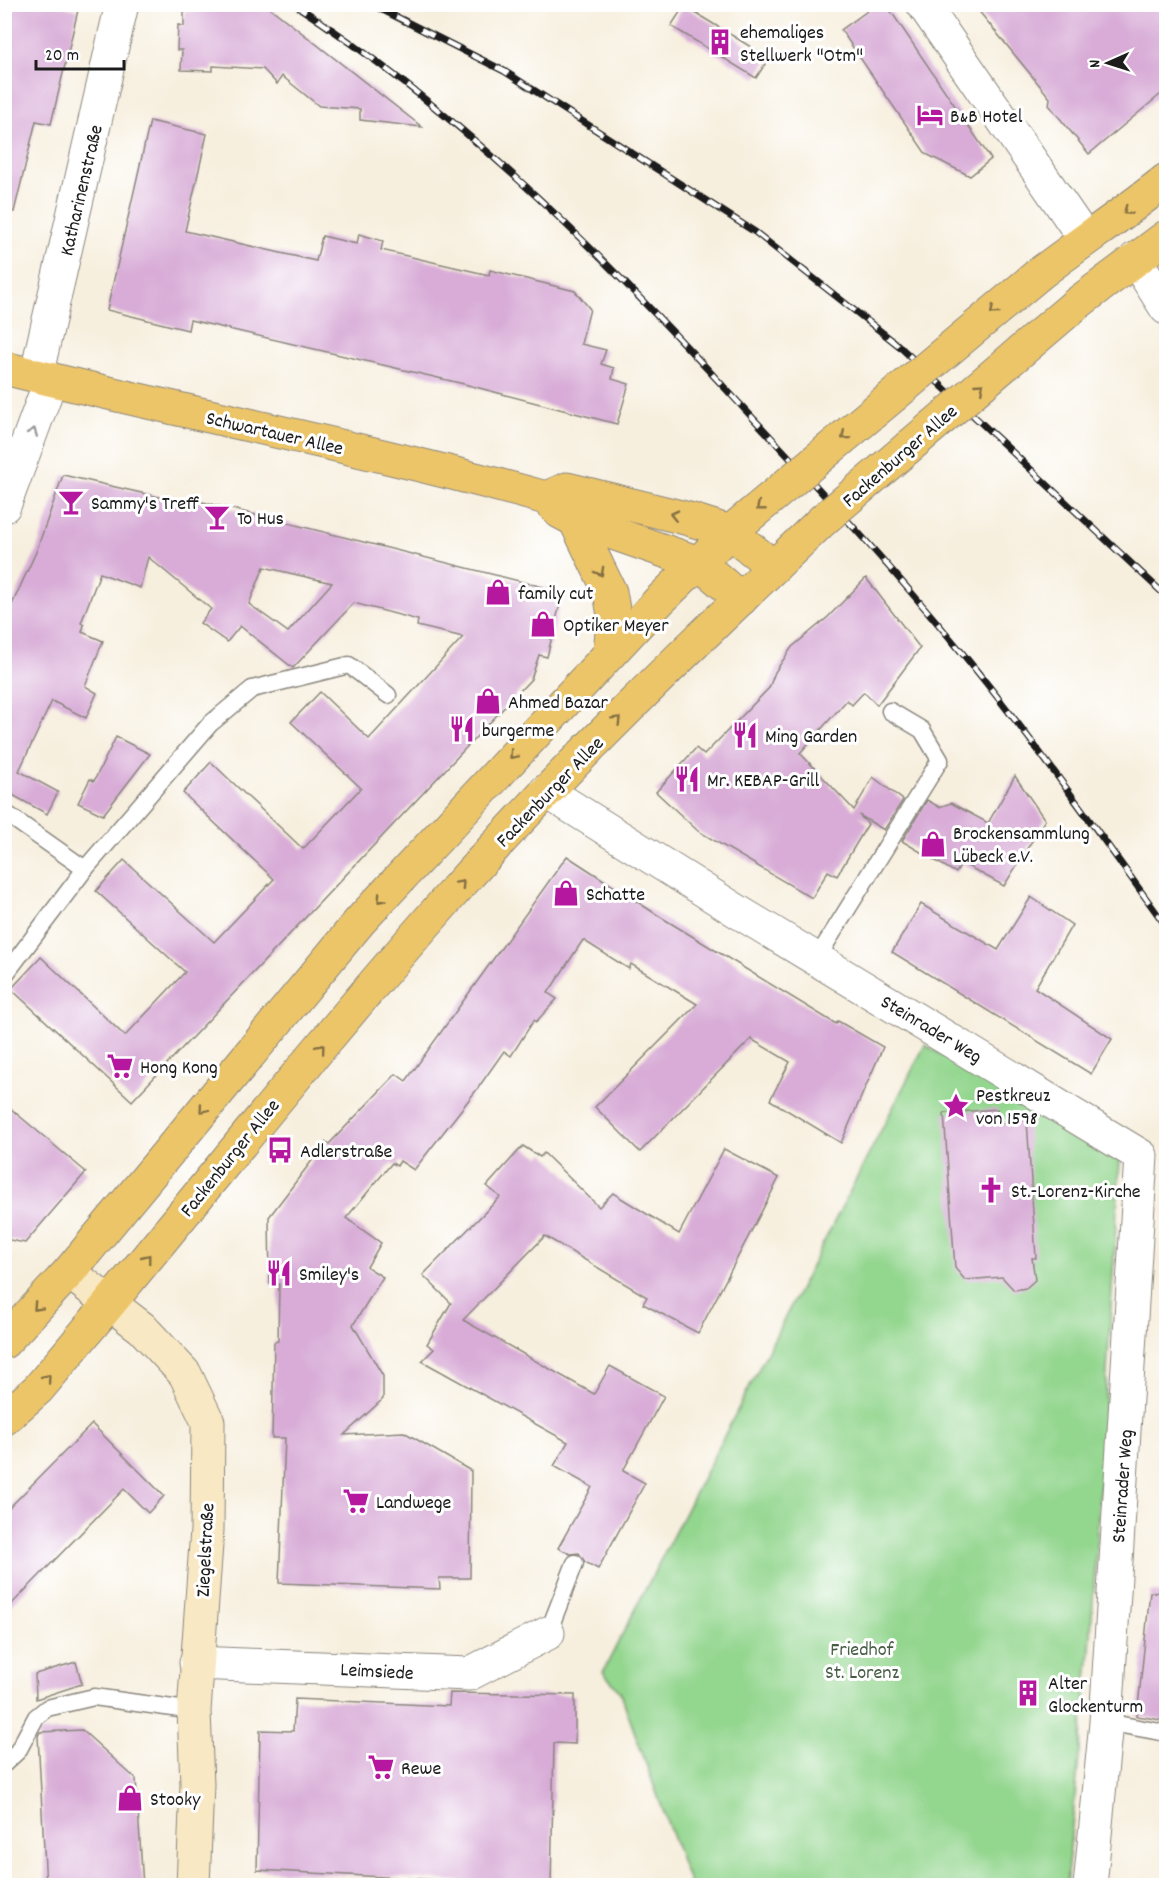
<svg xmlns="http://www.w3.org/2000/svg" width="1171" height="1890" viewBox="0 0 1171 1890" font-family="Dekko,sans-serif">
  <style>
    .green { fill: #93d68e; stroke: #587955; stroke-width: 1.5 }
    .building { fill: #d8acd7; fill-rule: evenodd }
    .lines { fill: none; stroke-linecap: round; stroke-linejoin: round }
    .lane-casing { stroke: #8a867d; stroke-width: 19 }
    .street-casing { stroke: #8a867d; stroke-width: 35 }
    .secondary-casing { stroke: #8a867d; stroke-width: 35 }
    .primary-casing { stroke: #8a867d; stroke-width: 35 }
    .lane { stroke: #fff; stroke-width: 16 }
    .street { stroke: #fff; stroke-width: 33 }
    .secondary { stroke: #f8e8c3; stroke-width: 33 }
    .primary { stroke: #edc569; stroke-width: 33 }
    .rail-casing { stroke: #1c1c1c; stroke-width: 7 }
    .rail { stroke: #fff; stroke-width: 4.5; stroke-dasharray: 14; stroke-linecap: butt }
    .primary-bridge-casing { stroke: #8a867d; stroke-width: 35; stroke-linecap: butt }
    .primary-bridge { stroke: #edc569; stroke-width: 33 }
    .oneway { stroke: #847042 }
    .oneway2 { stroke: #999 }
    .labels { text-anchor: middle; stroke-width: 6; stroke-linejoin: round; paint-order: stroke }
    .poi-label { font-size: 20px; fill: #1c1c1c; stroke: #fff; text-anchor: start }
    .street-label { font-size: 20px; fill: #1c1c1c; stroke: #fff }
    .park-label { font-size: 20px; fill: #465d44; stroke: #fff }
  </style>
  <rect width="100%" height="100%" fill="#fff"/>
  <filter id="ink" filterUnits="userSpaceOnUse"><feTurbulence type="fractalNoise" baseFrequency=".0167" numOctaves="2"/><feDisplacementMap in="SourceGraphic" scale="12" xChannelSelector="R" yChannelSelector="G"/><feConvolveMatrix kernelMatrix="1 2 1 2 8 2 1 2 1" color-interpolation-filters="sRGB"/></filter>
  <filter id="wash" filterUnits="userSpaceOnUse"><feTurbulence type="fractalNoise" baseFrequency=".008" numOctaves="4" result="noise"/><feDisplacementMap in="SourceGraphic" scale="24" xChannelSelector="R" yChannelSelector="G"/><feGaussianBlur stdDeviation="1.35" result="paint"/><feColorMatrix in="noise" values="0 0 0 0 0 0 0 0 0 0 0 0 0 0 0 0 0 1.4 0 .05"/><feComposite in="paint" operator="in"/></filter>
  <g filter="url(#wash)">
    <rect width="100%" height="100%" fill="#f7efde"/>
    <polygon class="green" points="925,1045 1120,1160 1090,1650 1066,1885 690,1885 620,1692 603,1672"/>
    <g id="blocks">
      <g class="building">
        <polygon points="4,4 55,4 78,10 51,124 36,121 14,212 4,211"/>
        <polygon points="212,4 265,4 422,127 360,120 360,109 319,106 282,76 277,84 263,69 213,66 213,71 181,70 182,50 177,50 178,25 184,26 184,11 211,10"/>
        <polygon points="877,4 886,4 991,159 970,176 926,154 841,30"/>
        <polygon points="973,4 1167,4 1167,89 1089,154 1049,105 1050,98"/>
        <polygon points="684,6 769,58 756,78 671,26"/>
        <polygon points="150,121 207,134 185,231 316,261 322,236 357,244 359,234 383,241 381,250 489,275 490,270 575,291 590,309 581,344 606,350 601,364 614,368 612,379 629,384 617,424 464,384 190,320 188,330 107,310"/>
        <path d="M63,475L194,505V500L236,510L563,592L547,657L539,655L531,679L132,1101L11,989L41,957L125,1036L185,972L96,891L124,860L214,942L274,879L183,793L211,762L303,849L361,788L291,722L320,692L369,739L463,637L417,626L418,620L354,603L293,668L240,626L227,642L200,623L211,609L148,557L140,588L100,573L81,623L84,625L82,632L103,641L85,686L97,693L86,718L52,701L19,771L58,792L47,814L9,793L4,802V622L36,552ZM264,567L285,572L332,583L288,632L249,604Z"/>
        <polygon points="866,578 920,648 877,705 864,692 852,705 847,700 800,753 854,810 873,777 903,800 884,830 859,815 868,824 837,876 828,871 812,898 698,831 656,792 696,748 704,755 769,688 775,672 792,647 828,617"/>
        <polygon points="116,737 150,754 103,815 78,803 90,779 94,781"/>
        <polygon points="1015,776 1045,820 1004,886 962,863 956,873 902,841 927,800 939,807 951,803 988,823"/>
        <polygon points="567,856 659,916 836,1024 838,1021 883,1047 841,1143 770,1100 790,1062 751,1039 640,1152 595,1107 697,1004 631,964 629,969 583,940 548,993 557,999 536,1022 534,1020 511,1056 504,1051 478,1088 414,1170 400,1161 397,1166 392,1163 346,1218 381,1243 367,1267 383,1277 353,1325 383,1376 383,1399 344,1435 404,1432 471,1471 470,1578 439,1578 440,1589 279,1583 285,1438 272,1438 274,1342 278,1341 279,1284 270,1284 269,1217 326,1142 329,1144 396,1074 406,1081"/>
        <polygon points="1031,897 1072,925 1035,988 1112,1039 1091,1074 892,952 921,904 998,950"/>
        <polygon points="4,1103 86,1172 25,1243 4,1239"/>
        <polygon points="997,1109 998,1123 1027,1120 1036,1258 1032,1258 1035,1280 1026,1288 1014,1290 1002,1277 965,1280 955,1268 944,1113"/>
        <polygon points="523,1146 540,1157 544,1153 599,1207 613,1193 679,1234 724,1149 779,1178 698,1333 643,1304 647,1297 545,1236 463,1320 594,1394 610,1366 664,1396 623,1471 645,1483 598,1569 585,1562 579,1553 570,1554 558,1548 592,1487 554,1466 568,1442 422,1361 434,1349 427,1344 451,1303 423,1275 500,1197 487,1186"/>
        <polygon points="92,1424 164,1496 148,1513 124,1489 4,1612 4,1513"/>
        <polygon points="1150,1592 1167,1593 1167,1721 1137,1716"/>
        <polygon points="76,1662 82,1684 36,1699 35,1674"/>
        <polygon points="450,1693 575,1695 575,1744 554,1743 551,1886 257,1870 260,1730 293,1731 295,1699 449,1706"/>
        <polygon points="82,1730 136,1779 143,1886 46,1886 38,1736 40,1732"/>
      </g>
    </g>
  </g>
  <g filter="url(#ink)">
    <use href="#blocks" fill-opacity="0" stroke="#8a867d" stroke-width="1.5"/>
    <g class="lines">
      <g class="lane-casing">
        <g id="lane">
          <polyline points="4,812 85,869"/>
          <polyline points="817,958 940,760 922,730 890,711"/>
          <polyline points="4,976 85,869 210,724 252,689 349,665 388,695"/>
          <polyline points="548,1633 575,1563"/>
          <polyline points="1106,1722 1166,1733"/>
          <polyline points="4,1764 18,1751 36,1717 47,1708 94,1697 194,1711"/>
        </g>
      </g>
      <g class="street-casing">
        <g id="street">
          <polyline points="923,4 1085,239"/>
          <polyline points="1135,259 1166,308"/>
          <polyline points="36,376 122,4"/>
          <polyline points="4,506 51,379"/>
          <polyline points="546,791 737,911 1141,1156 1106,1722 1090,1886"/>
          <polyline points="196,1663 469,1674 548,1633"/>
        </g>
      </g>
      <g class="secondary-casing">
        <polyline id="secondary" points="69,1272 142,1328 157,1344 185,1374 208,1422 207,1530 194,1711 197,1784 193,1886"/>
      </g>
      <g class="primary-casing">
        <g id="primary">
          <path d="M1039,274C1081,242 1125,213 1166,180"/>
          <polyline points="1075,305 1166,237"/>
          <path d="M4,368C185,413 367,448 546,498L560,512L575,520L699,563L741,599"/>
          <polyline points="546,498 567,489 689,519 730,532 774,567"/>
          <polyline points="575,520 610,592 614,615 610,651"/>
          <polyline points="4,1342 69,1272 360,921 659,601 730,532 790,482"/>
          <path d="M4,1419L38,1389C176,1226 307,1057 450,896C567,764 695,642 823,520"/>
        </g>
      </g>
      <use href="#lane" class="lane"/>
      <use href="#street" class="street"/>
      <use href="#secondary" class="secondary"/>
      <use href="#primary" class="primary"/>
      <g class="rail-casing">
        <g id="rail">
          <path d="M294,4C456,109 594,246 724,387C805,474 888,562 963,654C1035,742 1100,835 1166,926"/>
          <polyline points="371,4 504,71 755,232 898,345 1166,596"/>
        </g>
      </g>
      <use href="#rail" class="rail"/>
      <g class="primary-bridge-casing">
        <g id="primary-bridge">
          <polyline points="790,482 1039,274"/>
          <polyline points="823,520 1075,305"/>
        </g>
      </g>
      <use href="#primary-bridge" class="primary-bridge"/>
    </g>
    <defs><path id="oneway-chevron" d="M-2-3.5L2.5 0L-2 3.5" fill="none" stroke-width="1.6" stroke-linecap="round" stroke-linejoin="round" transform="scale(1.5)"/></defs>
    <g class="oneway">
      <use href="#oneway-chevron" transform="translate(1127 211) rotate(144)"/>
      <use href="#oneway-chevron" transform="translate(994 311) rotate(140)"/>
      <use href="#oneway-chevron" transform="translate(980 387) rotate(-41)"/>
      <use href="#oneway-chevron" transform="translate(845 436) rotate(140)"/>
      <use href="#oneway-chevron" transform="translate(760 507) rotate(141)"/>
      <use href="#oneway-chevron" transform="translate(674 515) rotate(-167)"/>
      <use href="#oneway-chevron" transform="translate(600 572) rotate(61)"/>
      <use href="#oneway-chevron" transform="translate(617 720) rotate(-45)"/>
      <use href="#oneway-chevron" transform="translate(513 755) rotate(133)"/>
      <use href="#oneway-chevron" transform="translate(461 884) rotate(-47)"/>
      <use href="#oneway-chevron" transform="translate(381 899) rotate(133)"/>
      <use href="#oneway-chevron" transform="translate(321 1048) rotate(-50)"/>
      <use href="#oneway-chevron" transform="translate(203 1109) rotate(130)"/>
      <use href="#oneway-chevron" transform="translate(147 1258) rotate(-51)"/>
      <use href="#oneway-chevron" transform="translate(37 1307) rotate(133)"/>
      <use href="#oneway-chevron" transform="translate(47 1378) rotate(-50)"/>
    </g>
    <use class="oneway2" href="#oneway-chevron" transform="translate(33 432) rotate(-70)"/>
  </g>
  <defs>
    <g id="building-bare" transform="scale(2.07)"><path d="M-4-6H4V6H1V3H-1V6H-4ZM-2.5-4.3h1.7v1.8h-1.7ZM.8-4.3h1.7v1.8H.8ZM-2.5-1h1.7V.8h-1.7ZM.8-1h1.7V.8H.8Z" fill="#b5179e" stroke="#fff" stroke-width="2.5" paint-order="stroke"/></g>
    <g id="hotel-bare" transform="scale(2.07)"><path d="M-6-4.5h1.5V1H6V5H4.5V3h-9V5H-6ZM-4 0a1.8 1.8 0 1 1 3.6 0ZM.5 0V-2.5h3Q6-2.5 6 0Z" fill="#b5179e" stroke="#fff" stroke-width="2.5" paint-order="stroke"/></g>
    <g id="bar-bare" transform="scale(2.07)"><path d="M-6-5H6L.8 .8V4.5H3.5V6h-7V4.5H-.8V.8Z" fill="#b5179e" stroke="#fff" stroke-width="2.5" paint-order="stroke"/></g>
    <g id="shop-bare" transform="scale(2.07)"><path d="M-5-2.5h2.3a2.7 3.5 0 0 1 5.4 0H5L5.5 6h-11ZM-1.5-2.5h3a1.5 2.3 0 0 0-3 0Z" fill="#b5179e" stroke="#fff" stroke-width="2.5" paint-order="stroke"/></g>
    <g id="restaurant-bare" transform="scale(2.07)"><path d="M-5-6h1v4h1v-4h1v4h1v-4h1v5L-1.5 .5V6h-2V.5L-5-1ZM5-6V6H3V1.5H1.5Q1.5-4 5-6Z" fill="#b5179e" stroke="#fff" stroke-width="2.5" paint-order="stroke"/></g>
    <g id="supermarket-bare" transform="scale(2.07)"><path d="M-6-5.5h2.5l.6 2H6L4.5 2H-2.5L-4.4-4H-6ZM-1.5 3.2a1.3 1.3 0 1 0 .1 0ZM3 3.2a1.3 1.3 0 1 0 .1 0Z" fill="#b5179e" stroke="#fff" stroke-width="2.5" paint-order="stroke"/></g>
    <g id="sight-bare" transform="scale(2.07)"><path d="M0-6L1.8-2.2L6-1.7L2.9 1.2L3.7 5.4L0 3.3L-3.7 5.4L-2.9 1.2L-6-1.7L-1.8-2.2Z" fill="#b5179e" stroke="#fff" stroke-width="2.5" paint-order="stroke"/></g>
    <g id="bus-bare" transform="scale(2.07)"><path d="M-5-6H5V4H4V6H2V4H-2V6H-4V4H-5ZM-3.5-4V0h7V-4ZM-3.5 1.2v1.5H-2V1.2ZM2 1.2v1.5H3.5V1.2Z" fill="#b5179e" stroke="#fff" stroke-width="2.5" paint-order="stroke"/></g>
    <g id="church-bare" transform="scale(2.07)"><path d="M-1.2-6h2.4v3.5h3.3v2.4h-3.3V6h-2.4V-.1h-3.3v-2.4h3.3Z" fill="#b5179e" stroke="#fff" stroke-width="2.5" paint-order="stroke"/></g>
  </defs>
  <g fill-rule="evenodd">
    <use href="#building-bare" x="720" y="42"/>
    <use href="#hotel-bare" x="930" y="115"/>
    <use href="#bar-bare" x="71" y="502"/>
    <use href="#bar-bare" x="217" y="517"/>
    <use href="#shop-bare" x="498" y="592"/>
    <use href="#shop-bare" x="543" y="624"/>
    <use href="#shop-bare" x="488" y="701"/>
    <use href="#restaurant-bare" x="462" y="729"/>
    <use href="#restaurant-bare" x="745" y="735"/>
    <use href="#restaurant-bare" x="687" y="779"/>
    <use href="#shop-bare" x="933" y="844"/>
    <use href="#shop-bare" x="566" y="893"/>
    <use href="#supermarket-bare" x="120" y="1066"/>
    <use href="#sight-bare" x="956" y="1106"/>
    <use href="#bus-bare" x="280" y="1150"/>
    <use href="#church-bare" x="991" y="1190"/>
    <use href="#restaurant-bare" x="279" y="1273"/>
    <use href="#supermarket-bare" x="356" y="1501"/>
    <use href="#building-bare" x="1028" y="1693"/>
    <use href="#supermarket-bare" x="381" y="1767"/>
    <use href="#shop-bare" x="130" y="1798"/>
  </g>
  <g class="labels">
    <g class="poi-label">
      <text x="740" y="38">ehemaliges<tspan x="740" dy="23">Stellwerk "Otm"</tspan></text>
      <text x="950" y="122">B&amp;B Hotel</text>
      <text x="91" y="509">Sammy's Treff</text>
      <text x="237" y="524">To Hus</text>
      <text x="518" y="599">family cut</text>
      <text x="563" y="631">Optiker Meyer</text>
      <text x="508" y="708">Ahmed Bazar</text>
      <text x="482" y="736">burgerme</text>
      <text x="765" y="742">Ming Garden</text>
      <text x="707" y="786">Mr. KEBAP-Grill</text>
      <text x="953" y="839">Brockensammlung<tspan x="953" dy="23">Lübeck e.V.</tspan></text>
      <text x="586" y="900">Schatte</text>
      <text x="140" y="1073">Hong Kong</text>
      <text x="976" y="1101">Pestkreuz<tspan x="976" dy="23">von 1598</tspan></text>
      <text x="300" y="1157">Adlerstraße</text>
      <text x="1011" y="1197">St.-Lorenz-Kirche</text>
      <text x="299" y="1280">Smiley's</text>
      <text x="376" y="1508">Landwege</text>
      <text x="1048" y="1689">Alter<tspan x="1048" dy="23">Glockenturm</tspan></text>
      <text x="401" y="1774">Rewe</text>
      <text x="150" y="1805">Stooky</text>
    </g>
    <g class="street-label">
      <text transform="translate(80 190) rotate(-77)" y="7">Katharinenstraße</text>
      <text transform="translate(275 432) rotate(13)" y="7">Schwartauer Allee</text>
      <text transform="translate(899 455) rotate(-41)" y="7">Fackenburger Allee</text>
      <text transform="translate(549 791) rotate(-46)" y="7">Fackenburger Allee</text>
      <text transform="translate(932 1028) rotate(31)" y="7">Steinrader Weg</text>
      <text transform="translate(229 1157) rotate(-51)" y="7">Fackenburger Allee</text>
      <text transform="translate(1121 1486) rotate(-86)" y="7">Steinrader Weg</text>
      <text transform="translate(204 1550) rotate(-87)" y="7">Ziegelstraße</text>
      <text transform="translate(377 1670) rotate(3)" y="7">Leimsiede</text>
    </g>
    <g class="park-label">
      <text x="862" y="1655">Friedhof<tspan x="862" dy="23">St. Lorenz</tspan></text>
    </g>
  </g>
  <rect width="1171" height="1890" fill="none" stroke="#fff" stroke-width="24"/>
  <g transform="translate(1108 63) rotate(267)" stroke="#ffffff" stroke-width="4.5" paint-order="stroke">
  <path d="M0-4.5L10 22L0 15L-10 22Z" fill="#1c1c1c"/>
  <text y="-9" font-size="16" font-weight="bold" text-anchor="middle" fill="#1c1c1c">N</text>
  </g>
  <path d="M36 60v9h88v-9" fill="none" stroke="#1c1c1c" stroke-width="3"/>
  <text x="45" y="60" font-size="18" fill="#1c1c1c" stroke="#ffffff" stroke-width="4.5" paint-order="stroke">20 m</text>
</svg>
